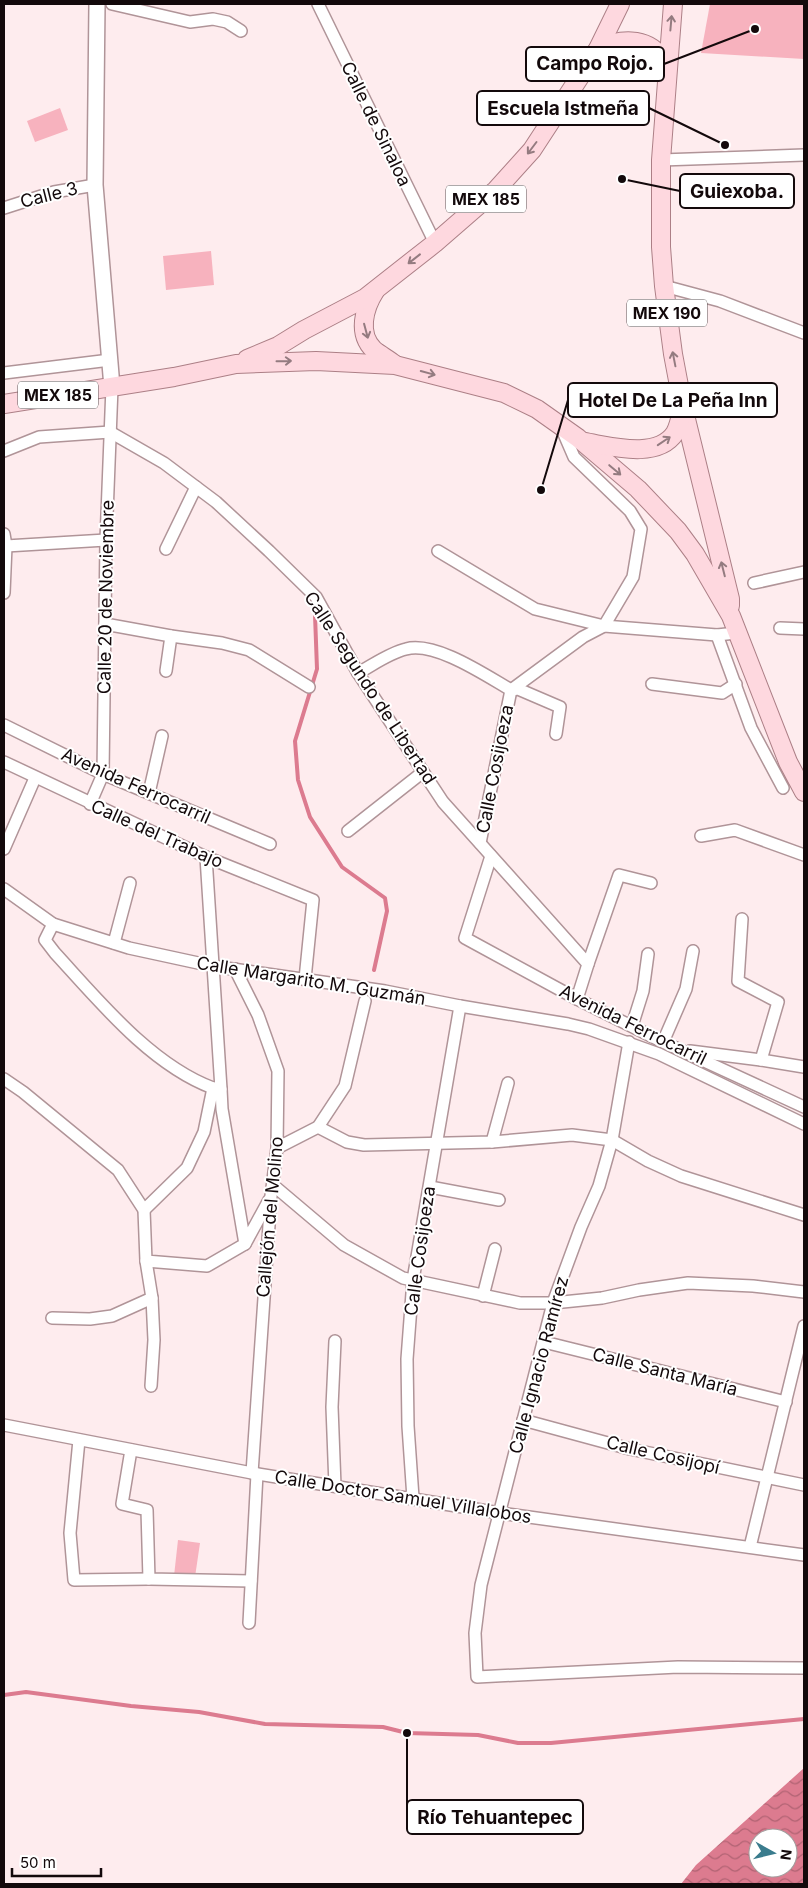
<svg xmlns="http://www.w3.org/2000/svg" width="808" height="1888" viewBox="0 0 808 1888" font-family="Inter,sans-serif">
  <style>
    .green { fill: #f7b2be }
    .water { fill: url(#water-waves); fill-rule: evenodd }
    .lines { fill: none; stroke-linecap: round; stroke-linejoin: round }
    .stream { stroke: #dc7b8f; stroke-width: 4 }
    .street-casing { stroke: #b09498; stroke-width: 14 }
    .secondary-casing { stroke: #b09498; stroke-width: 18 }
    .primary-casing { stroke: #ac7f86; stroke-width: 20 }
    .street { stroke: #fff; stroke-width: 11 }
    .secondary { stroke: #fff; stroke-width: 15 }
    .primary { stroke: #fed8df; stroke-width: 18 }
    .oneway { stroke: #947b80 }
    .labels { text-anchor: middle; stroke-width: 4; stroke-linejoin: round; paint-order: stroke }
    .shield { fill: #fff; stroke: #5a5354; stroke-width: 1 }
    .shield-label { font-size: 16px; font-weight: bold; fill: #13090b }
    .street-label { font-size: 18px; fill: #13090b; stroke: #fff }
    .leader { fill: none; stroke: #13090b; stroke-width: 2 }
    .callout-dot { fill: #13090b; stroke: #fff; stroke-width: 2 }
    .callout { fill: #fff; stroke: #13090b; stroke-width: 2 }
    .callout-label { font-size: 19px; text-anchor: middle; font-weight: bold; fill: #13090b }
  </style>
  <defs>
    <pattern id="water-waves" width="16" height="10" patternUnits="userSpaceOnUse" patternTransform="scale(1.25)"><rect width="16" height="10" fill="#dc7b8f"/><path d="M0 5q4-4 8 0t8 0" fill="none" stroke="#b16373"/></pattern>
  </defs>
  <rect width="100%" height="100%" fill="#feecee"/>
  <g class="green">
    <polygon points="710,4 804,4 804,59 701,53"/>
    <polygon points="60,108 68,130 35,142 27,121"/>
    <polygon points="211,251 214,285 166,290 163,256"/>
    <polygon points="178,1540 200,1543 195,1577 174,1576"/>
  </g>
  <path class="water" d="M804,1768V1884H681L696,1865ZM758,1838H788V1868H758Z"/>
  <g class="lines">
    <g class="stream">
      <polyline points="315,615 317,669 295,741 298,780 310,817 342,867 385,898 387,911 374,970"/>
      <polyline points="4,1695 26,1692 131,1706 199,1712 265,1724 383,1727 407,1733 478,1735 518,1743 551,1743 804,1719"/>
    </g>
    <g class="street-casing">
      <g id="street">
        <polyline points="112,4 190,22 213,19 227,22 241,31"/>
        <polyline points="318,4 435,243"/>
        <polyline points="661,160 804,155"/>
        <polyline points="4,208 54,192 95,185"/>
        <polyline points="664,286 720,301 804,333"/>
        <polyline points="4,373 110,360"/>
        <polyline points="4,451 39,437 110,432 164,463 216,502 269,551 316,597 358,673 443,802 588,964 577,999"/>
        <polyline points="4,534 6,546 4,593"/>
        <polyline points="6,546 106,540"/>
        <polyline points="166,549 196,487"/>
        <polyline points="438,551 535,609 604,626 717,635 736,633"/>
        <polyline points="754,583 804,572"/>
        <polyline points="105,624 171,636 222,643 249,650 309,687"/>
        <polyline points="780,628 804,629"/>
        <polyline points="717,635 751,728 783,788"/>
        <polyline points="166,671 171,636"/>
        <path d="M358,673C373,665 389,653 406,649C435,641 485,675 511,690L518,689L560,707L556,734"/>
        <polyline points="652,684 722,693 736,684"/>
        <polyline points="4,725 103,774 270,844"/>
        <polyline points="4,762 206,857 313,900 305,979"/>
        <polyline points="149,793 162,736"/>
        <polyline points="90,804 103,774 106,540 112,387"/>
        <polyline points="348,831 423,772"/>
        <polyline points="701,836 735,830 804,855"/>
        <polyline points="480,843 511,690 583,637 604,626 633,577 641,529 630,511 574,457 561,427"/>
        <polyline points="4,849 35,778"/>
        <polyline points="491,856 465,938 577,999 663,1042 804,1107"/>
        <polyline points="4,889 53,924 129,948 212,966 385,991 460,1006 568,1024 589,1029 659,1054 804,1124"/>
        <polyline points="742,919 738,981 778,1002 761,1060"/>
        <path d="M53,924L45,940L55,953C99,1001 151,1065 213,1088"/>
        <polyline points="114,943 130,883"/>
        <polyline points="588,964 619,875 651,883"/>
        <polyline points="235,969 258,1015 278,1071 277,1148 271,1196 252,1473"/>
        <polyline points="632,1026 643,991 648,954"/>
        <polyline points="629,1042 612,1140 599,1186 581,1227 553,1303 481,1585 475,1633 477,1677 678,1667 804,1668"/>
        <polyline points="663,1042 686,989 693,951"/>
        <polyline points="690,1051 761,1060 804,1067"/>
        <polyline points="4,1079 23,1092 118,1170 144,1210 146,1261 207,1266 245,1244"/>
        <polyline points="221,1089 222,1109 245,1244 269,1200"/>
        <polyline points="318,1127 347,1142 364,1145 492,1142 572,1135 612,1140 648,1161 681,1176 804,1215"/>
        <polyline points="492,1142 508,1083"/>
        <polyline points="277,1148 318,1127 345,1086 365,1001"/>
        <polyline points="273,1185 344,1245 403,1278 520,1303 553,1303 602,1298 639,1290 688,1283 753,1286 804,1292"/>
        <polyline points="430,1187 499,1200"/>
        <polyline points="144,1210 187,1168 204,1132 213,1088 221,1089 206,857"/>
        <polyline points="483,1296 495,1249"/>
        <polyline points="52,1318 90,1319 112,1316 152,1298 146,1261"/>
        <polyline points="544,1342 786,1402"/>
        <polyline points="151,1386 154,1340 152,1298"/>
        <polyline points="523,1420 630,1449 804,1485"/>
        <polyline points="4,1425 252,1473 500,1513 804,1555"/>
        <polyline points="79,1440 70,1533 74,1580 149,1579"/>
        <polyline points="131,1450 122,1504 147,1510 149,1579 251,1581"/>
        <polyline points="335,1486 332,1407 335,1341"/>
        <polyline points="413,1498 408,1426 407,1359 413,1280 460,1006"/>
        <polyline points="750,1547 804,1326"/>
        <polyline points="249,1623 257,1474"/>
      </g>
    </g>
    <g class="secondary-casing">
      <polyline id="secondary" points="97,4 95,185 112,387"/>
    </g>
    <g class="primary-casing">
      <g id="primary">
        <polyline points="673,4 661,160 661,247 664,286 673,354 683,407 730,599 730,606"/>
        <path d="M598,49C618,39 646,36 661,57C664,61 665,67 667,72"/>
        <path d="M375,291C364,308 357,334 374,350C380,355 388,359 394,364"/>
        <polyline points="247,359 278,346 304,330 365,298 435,243 496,190 532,150 598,49 620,4"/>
        <polyline points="4,404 174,377 236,364 316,361 395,365 504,393 537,409 578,438 638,489 678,531 695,554 731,616 788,762 804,792"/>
        <path d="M584,442C610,446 657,460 675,433C679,426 681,415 683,407"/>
      </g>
    </g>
    <use href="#street" class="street"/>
    <use href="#secondary" class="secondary"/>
    <use href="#primary" class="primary"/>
  </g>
  <defs><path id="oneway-shaft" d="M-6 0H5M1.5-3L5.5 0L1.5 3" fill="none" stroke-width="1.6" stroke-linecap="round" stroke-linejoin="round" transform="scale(1.25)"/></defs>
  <g class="oneway">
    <use href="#oneway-shaft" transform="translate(671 23) rotate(-85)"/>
    <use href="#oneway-shaft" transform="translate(532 148) rotate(127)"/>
    <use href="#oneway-shaft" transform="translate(414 259) rotate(142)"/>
    <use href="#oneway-shaft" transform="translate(366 331) rotate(75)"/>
    <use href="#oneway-shaft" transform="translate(674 359) rotate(-101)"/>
    <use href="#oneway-shaft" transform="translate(284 361) rotate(-1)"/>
    <use href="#oneway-shaft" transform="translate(428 373) rotate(15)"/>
    <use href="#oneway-shaft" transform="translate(664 441) rotate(-34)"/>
    <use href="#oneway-shaft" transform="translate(615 470) rotate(40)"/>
    <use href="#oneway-shaft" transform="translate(723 569) rotate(-104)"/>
  </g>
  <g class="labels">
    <g class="shield">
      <rect x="446" y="185.5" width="80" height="27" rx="4"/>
      <rect x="627" y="299.5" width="80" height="27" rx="4"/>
      <rect x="18" y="381.5" width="80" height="27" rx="4"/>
    </g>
    <g class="shield-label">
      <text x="486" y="205">MEX 185</text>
      <text x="667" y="319">MEX 190</text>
      <text x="58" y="401">MEX 185</text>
    </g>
    <g class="street-label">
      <text transform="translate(376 124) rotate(64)" y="6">Calle de Sinaloa</text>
      <text transform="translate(49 195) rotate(-14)" y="6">Calle 3</text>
      <text transform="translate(106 597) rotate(-89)" y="6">Calle 20 de Noviembre</text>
      <text transform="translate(370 688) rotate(57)" y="6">Calle Segundo de Libertad</text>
      <text transform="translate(495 769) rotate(-79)" y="6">Calle Cosijoeza</text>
      <text transform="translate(136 786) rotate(24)" y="6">Avenida Ferrocarril</text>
      <text transform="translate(157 834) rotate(24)" y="6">Calle del Trabajo</text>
      <text transform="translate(311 981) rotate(9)" y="6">Calle Margarito M. Guzmán</text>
      <text transform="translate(633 1025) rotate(26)" y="6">Avenida Ferrocarril</text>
      <text transform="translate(270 1217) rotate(-85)" y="6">Callejón del Molino</text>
      <text transform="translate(420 1251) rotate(-82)" y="6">Calle Cosijoeza</text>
      <text transform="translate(539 1365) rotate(-75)" y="6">Calle Ignacio Ramírez</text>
      <text transform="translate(665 1372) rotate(14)" y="6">Calle Santa María</text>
      <text transform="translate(663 1455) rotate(13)" y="6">Calle Cosijopí</text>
      <text transform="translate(403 1497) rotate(9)" y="6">Calle Doctor Samuel Villalobos</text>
    </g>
  </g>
  <path class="leader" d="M755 29L664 64M725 145L649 108M622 179L680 191M541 490L568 400M407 1733L407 1817"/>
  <g class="callout-dot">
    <circle cx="755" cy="29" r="5"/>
    <circle cx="725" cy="145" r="5"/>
    <circle cx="622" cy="179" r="5"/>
    <circle cx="541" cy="490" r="5"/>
    <circle cx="407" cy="1733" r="5"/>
  </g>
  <g class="callout">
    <rect x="526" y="47" width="138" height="34" rx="5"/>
    <rect x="477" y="91" width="172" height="34" rx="5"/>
    <rect x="680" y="174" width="114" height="34" rx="5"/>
    <rect x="568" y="383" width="209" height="34" rx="5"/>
    <rect x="407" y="1800" width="176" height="34" rx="5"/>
  </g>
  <g class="callout-label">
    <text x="595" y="70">Campo Rojo.</text>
    <text x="563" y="115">Escuela Istmeña</text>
    <text x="737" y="198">Guiexoba.</text>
    <text x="673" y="407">Hotel De La Peña Inn</text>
    <text x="495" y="1824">Río Tehuantepec</text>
  </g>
  <rect width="808" height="1888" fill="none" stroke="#13090b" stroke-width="10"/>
  <g transform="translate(773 1853) rotate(98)"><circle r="24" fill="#ffffff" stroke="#a19d9d"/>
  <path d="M0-4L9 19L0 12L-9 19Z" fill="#3a7c8d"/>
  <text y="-8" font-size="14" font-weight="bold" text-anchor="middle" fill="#13090b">N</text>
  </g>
  <path d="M12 1868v8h89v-8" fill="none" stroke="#13090b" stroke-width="2.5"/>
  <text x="20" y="1868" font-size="15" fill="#13090b" stroke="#ffffff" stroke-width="4" paint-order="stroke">50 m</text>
</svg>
